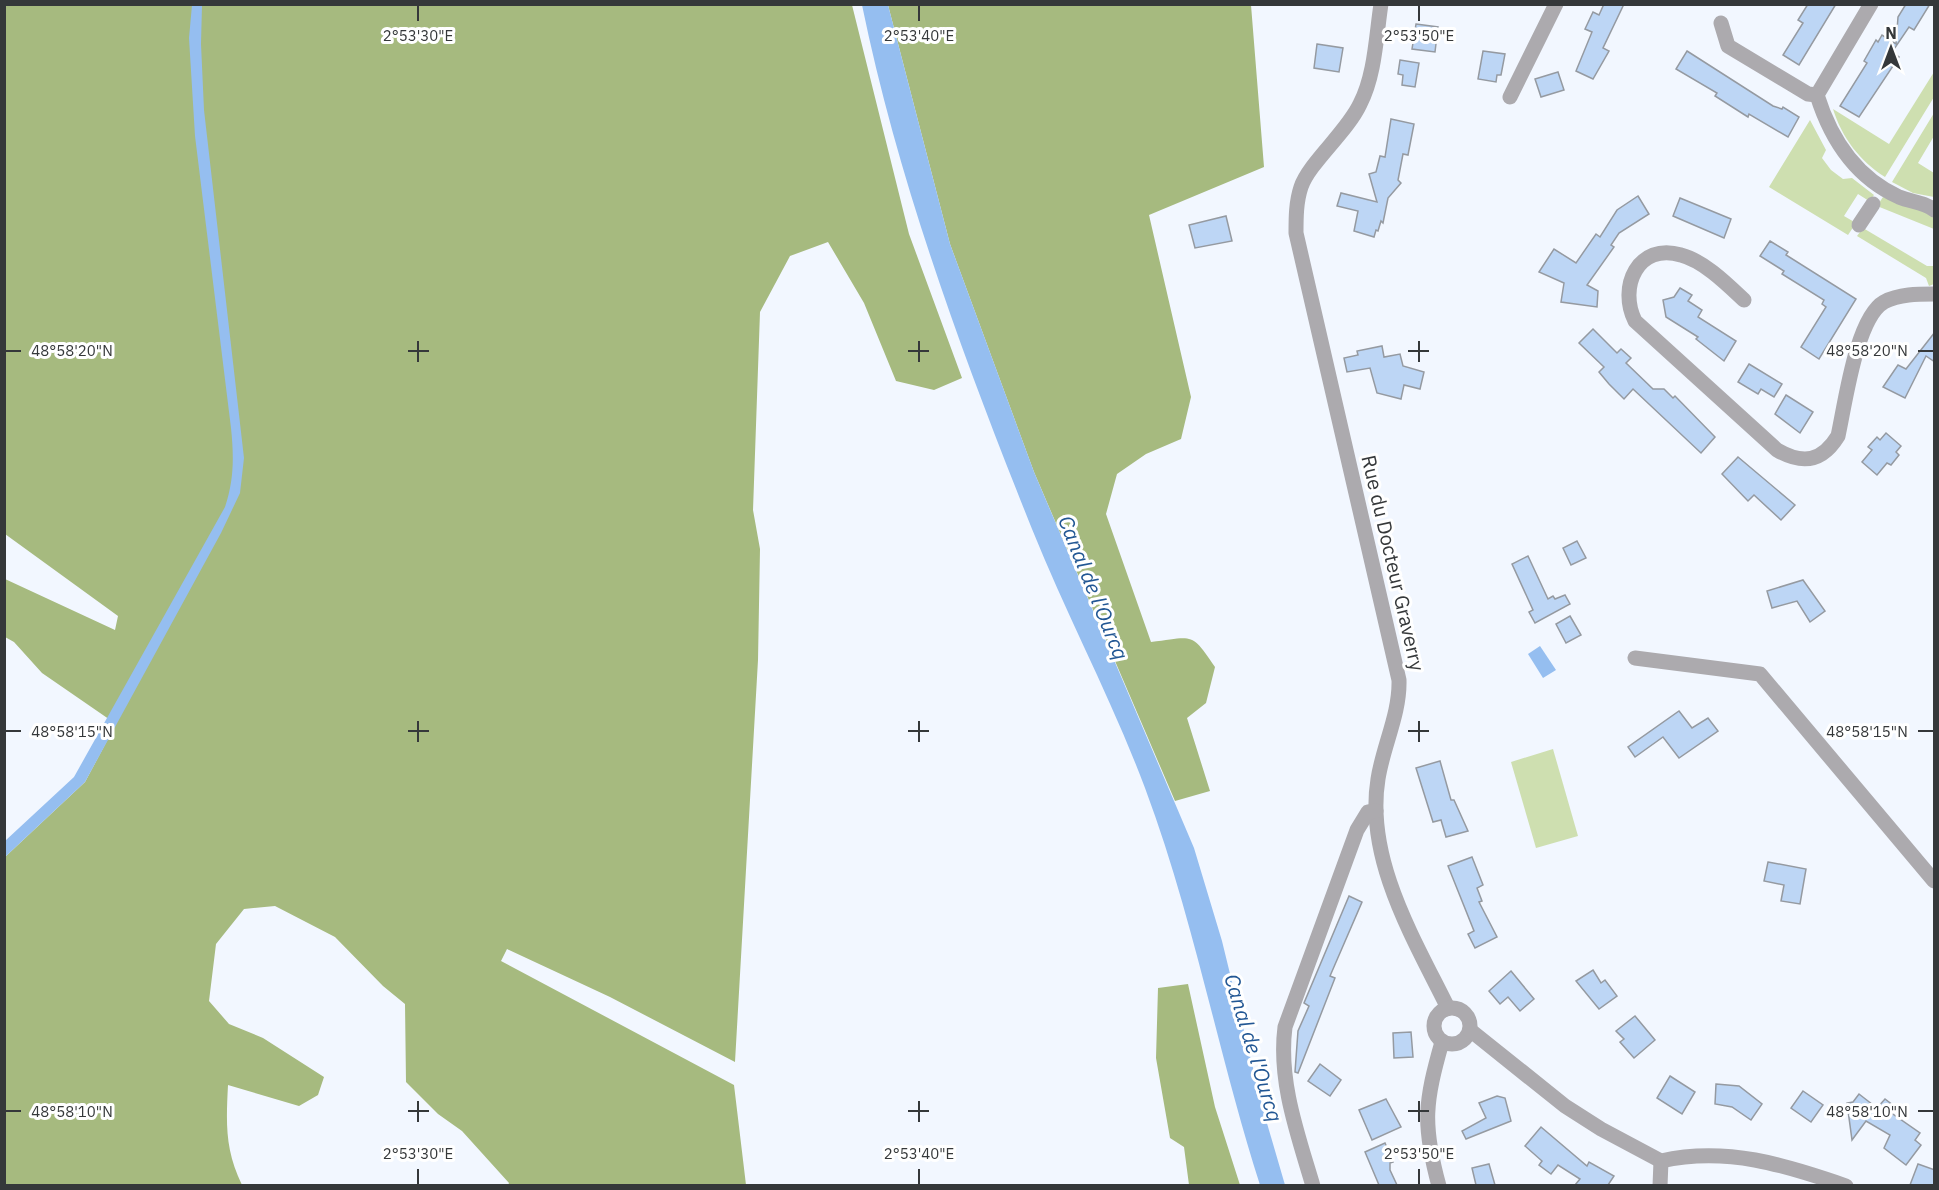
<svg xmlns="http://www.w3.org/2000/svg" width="1939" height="1190" viewBox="0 0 1939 1190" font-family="'IBM Plex Sans',sans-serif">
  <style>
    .green { fill: #cedfb0 }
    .forest { fill: #a6ba7f }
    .water { fill: #95bef0 }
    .building { fill: #bdd6f5; stroke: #959aa1; stroke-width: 1.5 }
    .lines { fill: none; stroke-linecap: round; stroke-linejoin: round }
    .minor { stroke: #acaaae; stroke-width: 15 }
    .ticks { fill: none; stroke: #35383a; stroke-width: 2 }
    .labels { text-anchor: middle; stroke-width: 6; stroke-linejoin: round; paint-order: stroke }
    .street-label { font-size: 20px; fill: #35383a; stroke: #fff }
    .water-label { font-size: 21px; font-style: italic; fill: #225794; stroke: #fff }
    .ticks-label { font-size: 15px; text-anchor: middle; fill: #35383a; stroke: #fff; stroke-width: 6; stroke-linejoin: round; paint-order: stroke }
  </style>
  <rect width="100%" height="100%" fill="#f2f7ff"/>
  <g class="green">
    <path d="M1934,72V97L1885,177C1860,161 1842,138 1833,109L1889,144Z"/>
    <polygon points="1934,113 1934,136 1918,163 1934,173 1934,197 1913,193 1892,182"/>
    <polygon points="1810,120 1826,150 1822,158 1831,170 1843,179 1852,178 1874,195 1869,201 1858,194 1844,216 1856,223 1848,235 1769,187"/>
    <polygon points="1883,197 1934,215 1934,229 1877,206"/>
    <polygon points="1863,228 1927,266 1934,266 1934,284 1929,286 1926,278 1857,236"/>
    <polygon points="1553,749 1578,836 1536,848 1511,762"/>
  </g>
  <g class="forest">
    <path d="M5,5H852L909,234L962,378L934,390L896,381L864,303L828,242L790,256L760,312L753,510L760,549L758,660L735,1062L610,997L507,949L501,961L734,1085L746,1185H508L509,1183L462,1131L438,1114L406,1082L405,1004L383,986L335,937L275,906L244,909L216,944L209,1001L229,1024L263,1038L324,1077L318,1095L299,1106L228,1085C226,1124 225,1150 242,1185L5,1186V857L85,782L116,724L42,673L14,642L5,637V579L115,630L118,616L5,534Z"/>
    <path d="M888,5H1251L1264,167L1149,215L1191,397L1181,439L1146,454L1117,474L1106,514L1151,642C1193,637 1191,631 1215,667L1206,703L1187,718L1210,791L1175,801L1034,472L950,244Z"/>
    <polygon points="1188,984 1215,1107 1240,1185 1189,1185 1184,1147 1170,1138 1156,1058 1158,988"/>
  </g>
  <g class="water">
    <path d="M192,5H202L201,44L204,110L244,458L240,493L221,533L85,782L5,857V841L74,777L225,507C234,480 234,457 231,428L195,136L189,38Z"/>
    <path d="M862,5H888L950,244L1034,472L1194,848L1222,941L1264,1113L1285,1185H1260C1218,1054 1194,919 1145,788C1112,700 1067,616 1032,529C964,359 899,185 862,5Z"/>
    <polygon points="1540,646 1556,670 1543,678 1528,654"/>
  </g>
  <g class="building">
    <polygon points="1604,4 1624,4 1603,48 1609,51 1593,79 1576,71 1592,32 1585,29 1593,12 1599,15"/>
    <polygon points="1808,4 1836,4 1799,65 1783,55 1803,23 1798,20"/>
    <polygon points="1906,4 1930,4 1914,30 1909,27 1892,52 1899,57 1859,117 1840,106 1867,63 1864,61 1876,40 1878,42 1882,35 1896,44 1898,17"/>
    <polygon points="1416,24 1438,27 1435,52 1412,49"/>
    <polygon points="1317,44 1343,48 1339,72 1314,68"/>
    <polygon points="1483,51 1505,54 1501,75 1497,75 1496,82 1478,79"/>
    <polygon points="1687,51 1773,106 1782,109 1783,107 1799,117 1788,137 1749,114 1748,117 1715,96 1717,93 1676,69"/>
    <polygon points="1400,60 1419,63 1415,87 1402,85 1403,75 1398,74"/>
    <polygon points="1558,72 1564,90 1541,97 1535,79"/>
    <polygon points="1391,119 1414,124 1408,155 1403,154 1398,180 1401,183 1388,198 1383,223 1381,221 1378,231 1376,230 1374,237 1354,231 1358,211 1337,206 1341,193 1377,202 1369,174 1376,172 1380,156 1385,157"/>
    <polygon points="1638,196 1649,214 1619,233 1611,245 1614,247 1587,285 1598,291 1597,307 1561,302 1564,283 1539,272 1554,249 1576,263 1596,234 1600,237 1617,210"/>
    <polygon points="1680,198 1731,219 1724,238 1673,216"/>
    <polygon points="1226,216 1232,241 1195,248 1189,225"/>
    <polygon points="1770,241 1788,252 1786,255 1856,299 1819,359 1801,347 1826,307 1822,304 1824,300 1782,274 1784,271 1760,256"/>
    <polygon points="1680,288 1692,295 1688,301 1702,310 1698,317 1736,341 1724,361 1696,339 1698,337 1666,317 1663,300 1674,297"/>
    <polygon points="1593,329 1617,353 1621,349 1631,358 1626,363 1653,389 1664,389 1673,398 1675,396 1715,437 1701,453 1633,389 1624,399 1609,384 1599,372 1604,367 1579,343"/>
    <polygon points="1935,332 1935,362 1926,356 1905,398 1883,387 1898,365 1906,369"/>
    <polygon points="1382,346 1384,357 1400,354 1403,366 1424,372 1420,389 1404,385 1401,399 1377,393 1370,368 1347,372 1344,358 1358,355 1357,351"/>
    <polygon points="1749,364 1782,384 1774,397 1761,389 1758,394 1738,382"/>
    <polygon points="1786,395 1813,412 1800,433 1775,414"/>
    <polygon points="1886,433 1901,446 1896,452 1899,455 1891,465 1887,463 1877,475 1862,462 1872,450 1868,447 1877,437 1880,440"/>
    <polygon points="1738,457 1795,505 1781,520 1754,495 1748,501 1722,474"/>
    <polygon points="1577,541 1586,558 1571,565 1563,548"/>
    <polygon points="1528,556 1548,599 1553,596 1555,599 1565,595 1570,604 1535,623 1529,612 1533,610 1512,564"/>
    <polygon points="1803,580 1825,611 1810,622 1797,601 1772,608 1767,591"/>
    <polygon points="1570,616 1581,635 1566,643 1556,624"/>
    <polygon points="1679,711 1692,728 1708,718 1718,731 1679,758 1663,737 1635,757 1628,747"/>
    <polygon points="1440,761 1451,800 1454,800 1468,831 1446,837 1441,820 1433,822 1416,768"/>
    <polygon points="1472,857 1483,885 1477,888 1482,901 1479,902 1497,937 1475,948 1468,934 1474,931 1448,866"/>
    <polygon points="1768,862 1806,869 1800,904 1781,901 1784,885 1764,881"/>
    <polygon points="1349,896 1362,902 1330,976 1335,978 1298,1073 1295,1072 1298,1031 1309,1006 1304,1003"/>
    <polygon points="1593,970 1601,983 1605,980 1617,996 1599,1009 1576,981"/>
    <polygon points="1511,971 1534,999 1520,1011 1508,997 1500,1004 1489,991"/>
    <polygon points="1635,1016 1655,1040 1634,1058 1620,1042 1624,1039 1616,1031"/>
    <polygon points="1411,1032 1413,1057 1394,1058 1393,1033"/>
    <polygon points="1320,1064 1341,1080 1330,1096 1308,1081"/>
    <polygon points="1670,1076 1695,1092 1682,1114 1657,1098"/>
    <polygon points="1716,1084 1739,1086 1762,1104 1751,1120 1732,1107 1715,1104"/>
    <polygon points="1803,1091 1823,1105 1811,1122 1791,1108"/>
    <polygon points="1859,1094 1877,1108 1885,1099 1894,1106 1890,1112 1920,1133 1915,1140 1921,1145 1906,1165 1884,1148 1890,1135 1866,1121 1852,1140 1847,1103 1853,1102"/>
    <polygon points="1497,1096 1505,1098 1511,1121 1466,1139 1462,1131 1486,1118 1479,1103"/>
    <polygon points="1386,1099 1401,1127 1372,1140 1359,1110"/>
    <polygon points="1541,1127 1587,1166 1589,1162 1614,1176 1608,1185 1575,1185 1580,1179 1558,1165 1551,1174 1539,1165 1542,1161 1525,1146"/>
    <polygon points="1385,1143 1393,1162 1390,1163 1390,1170 1397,1185 1379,1185 1365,1152"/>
    <polygon points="1489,1164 1495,1185 1476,1185 1472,1168"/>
    <polygon points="1918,1164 1935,1170 1935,1185 1910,1185"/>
  </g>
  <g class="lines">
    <g class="minor">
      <path d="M1381,4C1376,37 1375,75 1360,104C1347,132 1309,163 1301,187C1296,202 1296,218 1296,233L1399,680C1400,714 1383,746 1378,779C1365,859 1414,939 1448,1008"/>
      <path d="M1871,4L1817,95C1831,140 1855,177 1899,197C1911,202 1925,202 1934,210"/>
      <polyline points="1721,23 1728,46 1808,94 1817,95"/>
      <polyline points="1510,97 1556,4"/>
      <polyline points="1859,225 1873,204"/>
      <path d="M1744,300C1727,284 1704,261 1681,255C1638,242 1618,287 1635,321L1777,450C1803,465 1822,462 1838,436C1845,405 1856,318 1884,302C1899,294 1918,294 1934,294"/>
      <polyline points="1635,658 1760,674 1934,881"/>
      <circle cx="1452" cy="1026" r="18"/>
      <path d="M1470,1030L1565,1106L1601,1129L1661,1161C1726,1146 1785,1165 1846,1186"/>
      <path d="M1313,1186C1298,1135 1278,1081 1285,1027L1357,830L1368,812L1376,811"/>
      <path d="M1439,1186C1422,1124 1425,1102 1442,1042"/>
      <polyline points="1660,1186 1661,1161"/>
    </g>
  </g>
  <path class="ticks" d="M418,6V21M919,6V21M1419,6V21M418,341V362M919,341V362M1419,341V362M6,351H21M408,351H429M908,351H929M1408,351H1429M1918,351H1933M418,721V742M919,721V742M1419,721V742M6,731H21M408,731H429M908,731H929M1408,731H1429M1918,731H1933M418,1101V1122M919,1101V1122M1419,1101V1122M6,1111H21M408,1111H429M908,1111H929M1408,1111H1429M1918,1111H1933M418,1169V1184M919,1169V1184M1419,1169V1184"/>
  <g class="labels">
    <g class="street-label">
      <text transform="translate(1393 563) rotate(77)" y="7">Rue du Docteur Graverry</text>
    </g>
    <g class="water-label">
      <text transform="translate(1093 588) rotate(68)" y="7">Canal de l'Ourcq</text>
      <text transform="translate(1253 1048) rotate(73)" y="7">Canal de l'Ourcq</text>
    </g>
  </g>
  <g class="ticks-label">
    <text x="418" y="41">2°53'30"E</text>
    <text x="919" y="41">2°53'40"E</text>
    <text x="1419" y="41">2°53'50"E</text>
    <text x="72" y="356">48°58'20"N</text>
    <text x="1867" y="356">48°58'20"N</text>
    <text x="72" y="737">48°58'15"N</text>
    <text x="1867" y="737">48°58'15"N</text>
    <text x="72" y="1117">48°58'10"N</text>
    <text x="1867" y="1117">48°58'10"N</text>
    <text x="418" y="1159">2°53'30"E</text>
    <text x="919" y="1159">2°53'40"E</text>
    <text x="1419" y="1159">2°53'50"E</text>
  </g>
  <rect width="1939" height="1190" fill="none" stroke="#35383a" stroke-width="12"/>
  <g transform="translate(1891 48)" stroke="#ffffff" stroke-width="4.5" paint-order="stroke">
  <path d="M0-4.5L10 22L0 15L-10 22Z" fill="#35383a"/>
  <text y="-9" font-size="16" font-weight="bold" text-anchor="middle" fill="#35383a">N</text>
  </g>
</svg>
